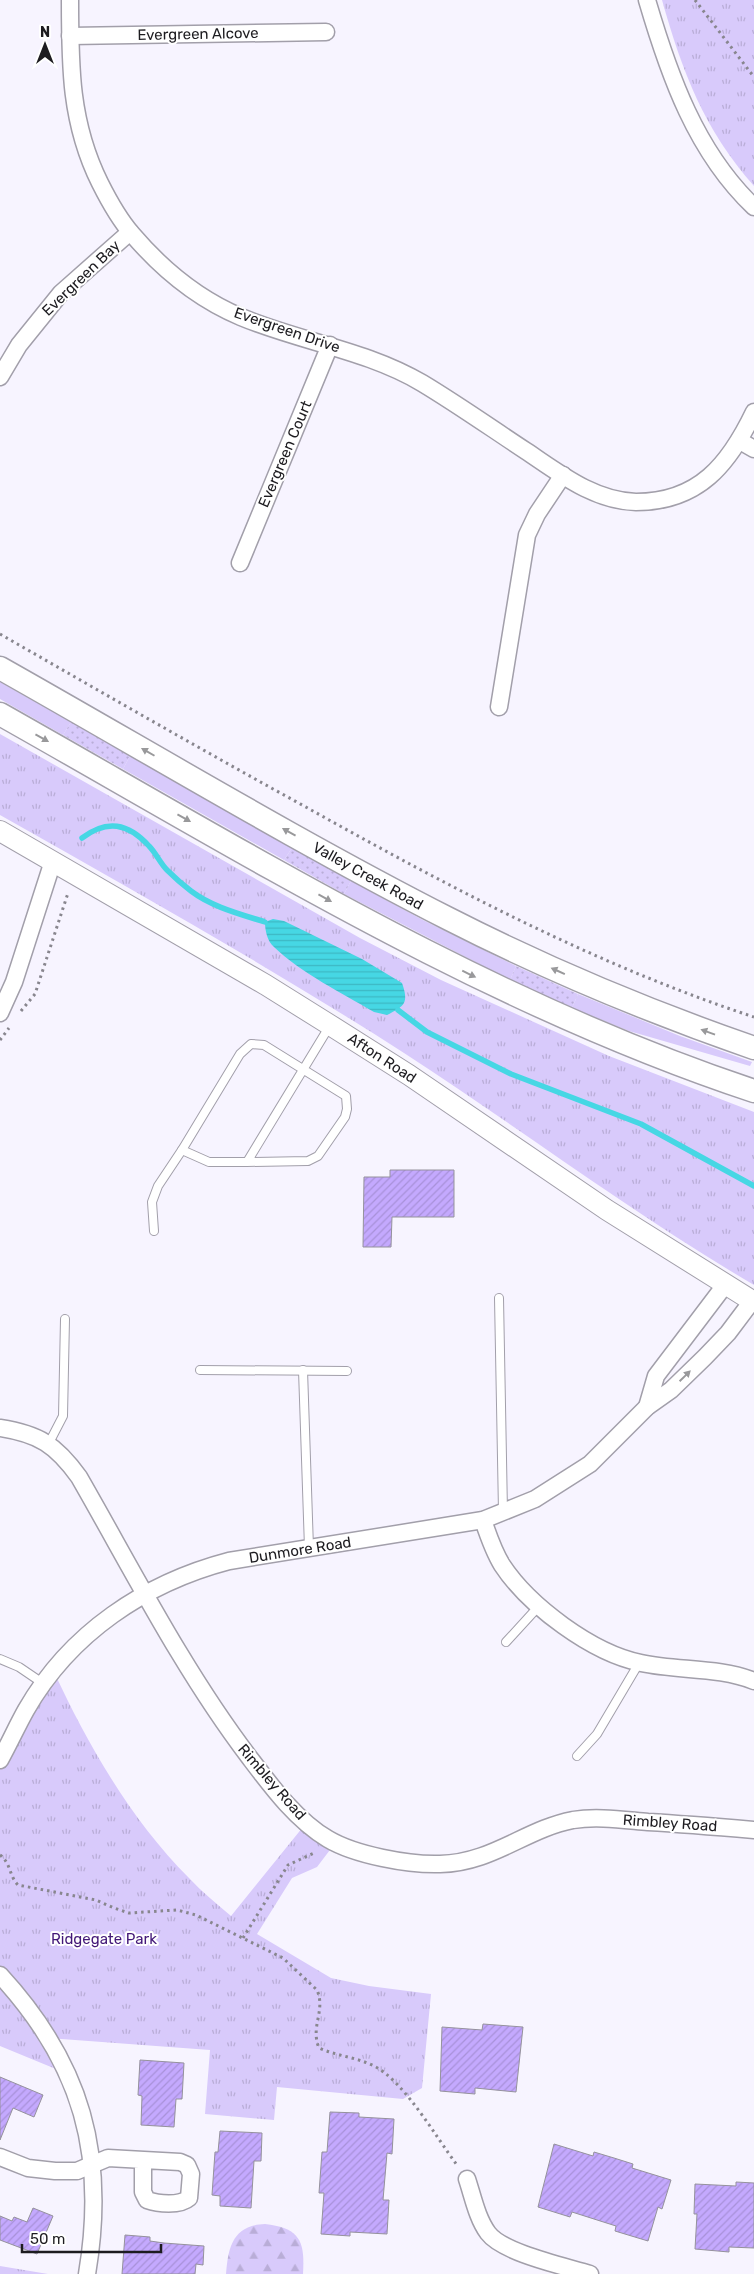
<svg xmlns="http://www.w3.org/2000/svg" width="754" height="2274" viewBox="0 0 754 2274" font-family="Rubik,sans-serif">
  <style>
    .grass { fill: #d8cafb }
    .forest { fill: url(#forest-firs) }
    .park { fill: url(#park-tufts) }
    .garden { fill: url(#garden-dots) }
    .water { fill: url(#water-rules) }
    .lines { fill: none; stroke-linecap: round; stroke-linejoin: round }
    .stream { stroke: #46d7e4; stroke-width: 5.5 }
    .building { fill: url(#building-hatch); stroke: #95929c }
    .service-casing { stroke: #a29faa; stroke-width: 10 }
    .minor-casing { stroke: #a29faa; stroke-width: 19 }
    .tertiary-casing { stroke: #a29faa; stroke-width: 22 }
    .secondary-casing { stroke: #a29faa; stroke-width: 25 }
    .path { stroke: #88868e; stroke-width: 3; stroke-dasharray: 2.5 4; stroke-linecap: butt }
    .service { stroke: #fff; stroke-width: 8 }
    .minor { stroke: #fff; stroke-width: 16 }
    .tertiary { stroke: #fff; stroke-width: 20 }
    .secondary { stroke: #fff; stroke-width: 22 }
    .oneway { fill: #99999b }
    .labels { text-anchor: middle; stroke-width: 4; stroke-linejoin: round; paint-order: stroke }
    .street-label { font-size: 15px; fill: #1d1c20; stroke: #fff }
    .park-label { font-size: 15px; fill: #431878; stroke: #fff }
  </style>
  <defs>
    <pattern id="forest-firs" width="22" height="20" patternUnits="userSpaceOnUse" patternTransform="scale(1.25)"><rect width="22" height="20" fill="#d8cafb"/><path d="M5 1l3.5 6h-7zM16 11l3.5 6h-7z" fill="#b9add7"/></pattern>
    <pattern id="park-tufts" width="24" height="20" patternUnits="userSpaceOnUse" patternTransform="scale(1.25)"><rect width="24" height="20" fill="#d8cafb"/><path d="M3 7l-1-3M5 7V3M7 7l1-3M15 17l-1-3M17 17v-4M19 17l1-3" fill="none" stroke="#b9add7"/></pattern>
    <pattern id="garden-dots" width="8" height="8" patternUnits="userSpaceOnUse" patternTransform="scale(1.25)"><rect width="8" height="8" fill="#d8cafb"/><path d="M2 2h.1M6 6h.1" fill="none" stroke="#b9add7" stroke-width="1.8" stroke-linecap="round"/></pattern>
    <pattern id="water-rules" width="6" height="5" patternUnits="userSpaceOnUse" patternTransform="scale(1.25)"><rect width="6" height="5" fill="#46d7e4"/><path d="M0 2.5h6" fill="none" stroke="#3db8c3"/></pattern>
    <pattern id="building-hatch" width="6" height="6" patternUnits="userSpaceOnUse" patternTransform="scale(1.25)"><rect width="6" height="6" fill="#c4a9fe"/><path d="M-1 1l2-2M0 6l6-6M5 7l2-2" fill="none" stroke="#a891d9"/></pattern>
  </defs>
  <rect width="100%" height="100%" fill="#f7f4ff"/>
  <g class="grass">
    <polygon points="0,682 71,722 63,735 0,699"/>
    <polygon points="130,756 292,848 284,860 123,769"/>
    <polygon points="351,881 423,920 516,966 510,980 344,894"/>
    <polygon points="578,994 680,1036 752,1062 750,1066 629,1031 572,1008"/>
  </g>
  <path class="forest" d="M265,2224C300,2228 305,2241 303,2274H226C228,2247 233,2225 265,2224Z"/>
  <g class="park">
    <path d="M662,0H754V186C704,130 682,71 662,0Z"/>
    <path d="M0,734L360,938L441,980L609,1056L754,1112V1285C633,1214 521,1129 404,1053C272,968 136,892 0,815Z"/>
    <path d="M54,1672C88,1745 131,1820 189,1878C202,1892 217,1904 231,1916L307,1822L336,1842L317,1867L292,1878L257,1934L331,1978L369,1986L431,1994L422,2088L403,2099L277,2087L274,2120L205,2114L210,2050L48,2038L68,2074L0,2046V1760Z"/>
    <polygon points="0,2266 48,2274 0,2274"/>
  </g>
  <g class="garden">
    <polygon points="71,722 130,756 123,769 63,735"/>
    <polygon points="292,848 351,881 344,894 284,860"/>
    <polygon points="516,966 578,994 572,1008 510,980"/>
  </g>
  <path class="water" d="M273,919L284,921L362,959L402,983C409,1003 405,1006 387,1015L374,1012C342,993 301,973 274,947C267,941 265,930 265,922Z"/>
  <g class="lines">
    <g class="stream">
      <path d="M82,838C107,819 128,823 149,846C156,853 160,863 167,870C174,877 183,885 191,891C212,907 240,914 265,922"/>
      <polyline points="398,1010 427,1032 511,1074 641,1124 754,1186"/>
    </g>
  </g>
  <g class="building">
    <polygon points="390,1170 454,1170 454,1217 392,1217 391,1247 363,1247 364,1177 390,1177"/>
    <polygon points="483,2024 523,2027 516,2092 475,2088 475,2094 440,2091 442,2027 482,2030"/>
    <polygon points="140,2060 184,2063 182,2099 176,2099 174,2127 141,2125 142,2096 138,2095"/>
    <polygon points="0,2077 43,2095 34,2117 13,2108 0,2140"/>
    <polygon points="330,2112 359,2113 359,2117 394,2119 392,2154 387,2153 383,2200 389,2200 387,2234 350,2232 350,2236 321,2234 324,2193 319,2193 322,2152 327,2152"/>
    <polygon points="220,2131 262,2133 261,2161 254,2161 251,2208 220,2206 220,2196 212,2195 215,2152 218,2152"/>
    <polygon points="554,2144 593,2156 594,2152 614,2158 633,2164 632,2168 671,2180 662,2209 658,2207 648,2241 615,2231 616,2226 572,2212 570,2217 538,2207"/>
    <polygon points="736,2182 754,2183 754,2248 729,2247 729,2252 695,2249 697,2214 694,2214 695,2184 736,2186"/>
    <polygon points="33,2208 53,2216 37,2254 0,2240 0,2216 12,2221 14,2217 27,2222"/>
    <polygon points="125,2235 150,2237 150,2241 164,2243 204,2246 203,2265 196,2264 195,2274 122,2274"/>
  </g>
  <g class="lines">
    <g class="service-casing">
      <g id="service">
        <polyline points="247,1162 308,1161 318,1156 345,1117 347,1109 346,1096 264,1045 251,1044 240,1054 182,1150 209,1162 247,1162 329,1027"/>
        <polyline points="154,1231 152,1202 158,1186 182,1150"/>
        <polyline points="499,1298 503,1512"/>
        <polyline points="200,1370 347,1371"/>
        <polyline points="303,1370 309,1548"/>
        <polyline points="49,1443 63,1416 65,1319"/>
        <polyline points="506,1642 539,1606"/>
        <polyline points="0,1659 19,1667 44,1684"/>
        <polyline points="577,1756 597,1734 639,1663"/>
      </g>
    </g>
    <g class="minor-casing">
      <g id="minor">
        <path d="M70,0C70,66 70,123 100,183C109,201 119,219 132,234C161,268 198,299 241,317C301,342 366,350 422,383C457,404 491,428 526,451C559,473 594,501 636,502C699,502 729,464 754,412"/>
        <path d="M647,0C669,75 696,152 754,207"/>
        <polyline points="70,36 326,32"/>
        <polyline points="0,377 19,345 61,293 130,232"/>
        <polyline points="740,441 754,449"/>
        <polyline points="240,563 330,345"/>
        <polyline points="499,707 527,535 537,514 563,475"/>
        <polyline points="0,1013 14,982 53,861"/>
        <polyline points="647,1407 656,1376 725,1285"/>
        <path d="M0,1428C39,1434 56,1445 79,1477C133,1571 183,1670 249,1757C271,1786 296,1820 328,1839C355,1855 408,1865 440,1864C492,1863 526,1829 573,1820C597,1816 624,1820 648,1822C683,1824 719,1827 754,1830"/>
        <path d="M483,1520C488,1535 494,1552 502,1565C529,1606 592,1653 641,1663C678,1671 719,1667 754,1681"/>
        <path d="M0,1760C9,1744 17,1726 26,1710C70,1633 145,1583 229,1561L483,1520L535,1499L590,1464L647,1407L671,1390L705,1357L728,1333L752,1301"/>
        <path d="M0,1975C82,2064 107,2155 87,2274"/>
        <path d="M0,2157L28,2168L55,2171H77L108,2158L180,2162L187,2165L191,2174L189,2198C180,2206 158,2204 147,2200L143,2192V2161"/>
        <path d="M467,2179C473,2197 477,2218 488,2233C503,2253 564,2266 590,2274"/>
      </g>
    </g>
    <g class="tertiary-casing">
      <polyline id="tertiary" points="0,831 266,985 330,1025 409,1075 607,1210 754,1302"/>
    </g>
    <g class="secondary-casing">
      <g id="secondary">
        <path d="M0,668C149,752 296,841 449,919C547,969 650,1012 754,1048"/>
        <path d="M0,714C245,852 485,1002 754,1091"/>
      </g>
    </g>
    <g class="path">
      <polyline points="695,0 754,77"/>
      <path d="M0,634C101,692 202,750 304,806C449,887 596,965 754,1017"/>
      <polyline points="21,1011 35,994 68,893"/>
      <polyline points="0,1040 9,1028"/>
      <path d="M0,1855C11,1863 9,1876 18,1885L96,1900L114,1908L129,1913L177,1910L196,1915L283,1958L317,1990C326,2011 310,2026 319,2048C337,2056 356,2057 374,2066C404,2081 436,2137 457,2165"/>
      <polyline points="243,1938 288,1865 316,1852"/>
    </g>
    <use href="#service" class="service"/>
    <use href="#minor" class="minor"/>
    <use href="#tertiary" class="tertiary"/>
    <use href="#secondary" class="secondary"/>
  </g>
  <defs><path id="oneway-solid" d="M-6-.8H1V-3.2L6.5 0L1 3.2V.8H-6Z" transform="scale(1.25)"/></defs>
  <g class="oneway">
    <use href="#oneway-solid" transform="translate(42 738) rotate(29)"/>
    <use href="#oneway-solid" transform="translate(148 752) rotate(-150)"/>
    <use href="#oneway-solid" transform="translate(184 818) rotate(29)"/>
    <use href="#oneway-solid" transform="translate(289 832) rotate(-151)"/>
    <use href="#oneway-solid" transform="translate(325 898) rotate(29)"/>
    <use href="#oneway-solid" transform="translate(558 971) rotate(-156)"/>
    <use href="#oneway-solid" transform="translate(469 974) rotate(26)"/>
    <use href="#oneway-solid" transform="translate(708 1032) rotate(-160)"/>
    <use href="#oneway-solid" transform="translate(685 1376) rotate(-44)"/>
  </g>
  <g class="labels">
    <g class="street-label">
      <text transform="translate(198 34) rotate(-1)" y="5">Evergreen Alcove</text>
      <text transform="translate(81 278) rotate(-44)" y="5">Evergreen Bay</text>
      <text transform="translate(287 330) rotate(19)" y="5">Evergreen Drive</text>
      <text transform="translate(285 454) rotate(-67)" y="5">Evergreen Court</text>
      <text transform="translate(368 876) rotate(29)" y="5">Valley Creek Road</text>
      <text transform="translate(382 1058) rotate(33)" y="5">Afton Road</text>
      <text transform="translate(300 1550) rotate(-9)" y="5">Dunmore Road</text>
      <text transform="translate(272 1782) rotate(49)" y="5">Rimbley Road</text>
      <text transform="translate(670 1823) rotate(4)" y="5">Rimbley Road</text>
    </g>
    <g class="park-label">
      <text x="104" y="1944">Ridgegate Park</text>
    </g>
  </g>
  <g transform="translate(45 45)" stroke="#ffffff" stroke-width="4" paint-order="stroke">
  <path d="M0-4L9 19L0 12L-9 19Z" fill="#1d1c20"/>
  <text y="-8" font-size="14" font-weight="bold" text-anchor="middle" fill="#1d1c20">N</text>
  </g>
  <path d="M22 2244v8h139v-8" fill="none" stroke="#1d1c20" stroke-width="2.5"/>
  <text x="30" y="2244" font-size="15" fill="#1d1c20" stroke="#ffffff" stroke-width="4" paint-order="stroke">50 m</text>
</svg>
